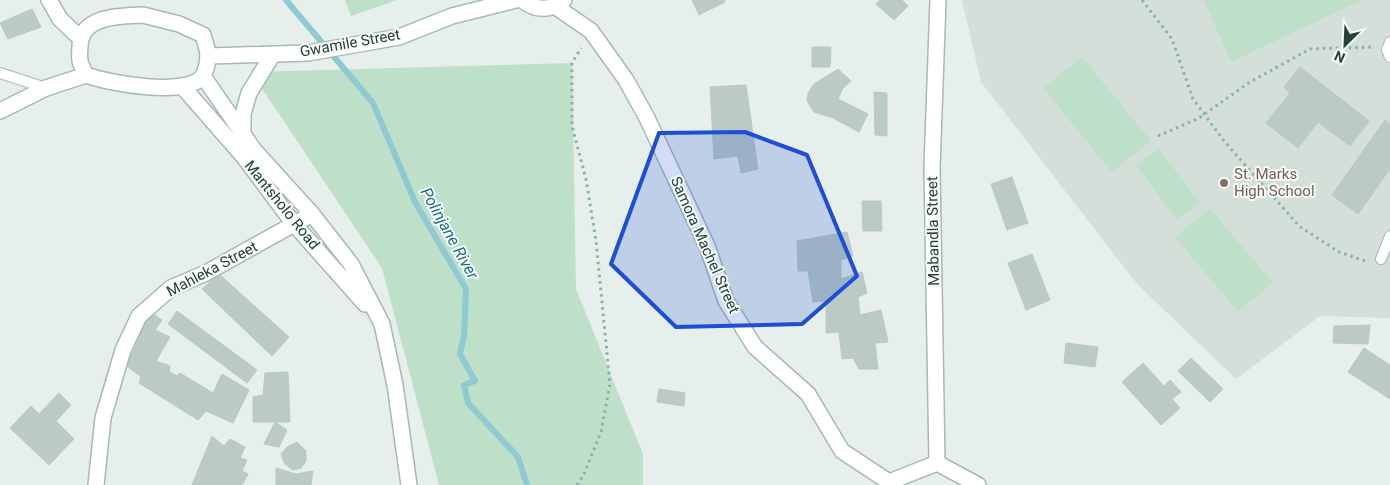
<svg xmlns="http://www.w3.org/2000/svg" width="1390" height="485" viewBox="0 0 1390 485" font-family="Roboto,sans-serif">
  <style>
    .built { fill: #d4dfda }
    .green { fill: #bfe0c8 }
    .lines { fill: none; stroke-linecap: round; stroke-linejoin: round }
    .stream { stroke: #8ec9d4; stroke-width: 6 }
    .building { fill: #bbcac4; stroke: #b8c9c2 }
    .service-casing { stroke: #a8b8b2; stroke-width: 12 }
    .minor-casing { stroke: #a8b8b2; stroke-width: 18 }
    .tertiary-casing { stroke: #a8b8b2; stroke-width: 18 }
    .secondary-casing { stroke: #a4bbb3; stroke-width: 18 }
    .path { stroke: #86b3a5; stroke-width: 3; stroke-dasharray: 2.5 4; stroke-linecap: butt }
    .service { stroke: #fff; stroke-width: 10 }
    .minor { stroke: #fff; stroke-width: 15 }
    .tertiary { stroke: #fff; stroke-width: 15 }
    .secondary { stroke: #fff; stroke-width: 15 }
    .marked { fill: #1d4ed8; fill-opacity: 0.2; stroke: #1d4ed8; stroke-width: 4; stroke-linejoin: round }
    .education-dot { fill: #8d6e63; stroke: #f7fbf9; stroke-width: 2 }
    .labels { text-anchor: middle; stroke-width: 4; stroke-linejoin: round; paint-order: stroke }
    .street-label { font-size: 15px; fill: #24423a; stroke: #f7fbf9 }
    .education-label { font-size: 15px; fill: #785e54; stroke: #f7fbf9; text-anchor: start }
    .water-label { font-size: 16px; font-style: italic; fill: #1c6f80; stroke: #f7fbf9 }
  </style>
  <rect width="100%" height="100%" fill="#e6efeb"/>
  <polygon class="built" points="962,0 1390,0 1390,318 1320,316 1236,379 1137,284 981,82"/>
  <g class="green">
    <polygon points="345,0 397,0 351,16"/>
    <polygon points="1204,0 1362,0 1231,62"/>
    <polygon points="1082,57 1151,141 1112,172 1043,88"/>
    <polygon points="572,63 576,289 643,454 643,485 439,485 382,268 251,72"/>
    <polygon points="1158,148 1200,203 1177,220 1136,165"/>
    <polygon points="1210,208 1273,283 1238,312 1175,237"/>
  </g>
  <g class="lines">
    <polyline class="stream" points="286,0 373,103 415,202 466,289 464,336 460,354 475,381 464,385 468,403 518,457 527,485"/>
  </g>
  <g class="building">
    <polygon points="692,0 724,0 725,2 699,15"/>
    <polygon points="880,0 902,0 908,6 894,20 876,4"/>
    <polygon points="32,9 41,27 8,39 0,23"/>
    <polygon points="812,47 831,47 830,67 812,67"/>
    <polygon points="1300,67 1369,121 1350,146 1318,122 1298,148 1266,123 1290,93 1284,87"/>
    <polygon points="838,69 851,81 843,88 838,99 868,114 859,132 833,118 814,112 807,101 808,93 814,84"/>
    <polygon points="746,85 758,169 741,173 738,156 714,159 710,87"/>
    <polygon points="874,92 887,93 887,136 875,135"/>
    <polygon points="1385,120 1390,124 1390,169 1358,214 1332,195"/>
    <polygon points="1012,177 1028,223 1007,230 991,184"/>
    <polygon points="862,201 881,201 882,231 863,231"/>
    <polygon points="847,232 853,256 841,260 841,279 862,272 867,293 858,297 860,315 881,310 888,342 875,343 878,369 859,369 853,358 842,359 839,332 826,333 826,301 813,302 808,271 798,271 797,241"/>
    <polygon points="1032,254 1050,300 1026,310 1008,263"/>
    <polygon points="219,274 289,337 272,356 202,289"/>
    <polygon points="177,311 257,370 247,383 168,324"/>
    <polygon points="150,312 162,320 155,330 170,337 156,361 170,366 169,372 177,376 180,373 213,393 222,374 249,390 233,423 206,411 198,420 139,383 141,377 127,366"/>
    <polygon points="1370,325 1368,344 1333,343 1334,326"/>
    <polygon points="1066,343 1098,347 1095,367 1064,363"/>
    <polygon points="1364,348 1390,365 1390,399 1348,372"/>
    <polygon points="1191,358 1223,389 1210,402 1178,371"/>
    <polygon points="1143,363 1164,386 1170,380 1181,392 1172,399 1180,408 1161,425 1122,382"/>
    <polygon points="288,372 290,422 253,422 253,397 263,395 265,373"/>
    <polygon points="659,389 685,393 684,406 657,402"/>
    <polygon points="59,393 71,405 56,421 74,439 49,465 10,428 31,406 39,414"/>
    <polygon points="275,422 287,430 279,447 264,444"/>
    <polygon points="212,436 224,446 230,439 245,447 240,458 247,460 242,471 248,474 242,485 192,485"/>
    <polygon points="297,442 306,451 306,461 301,468 293,470 285,464 281,454 287,447"/>
    <polygon points="276,468 296,474 313,471 311,485 276,485"/>
  </g>
  <g class="lines">
    <g class="service-casing">
      <g id="service">
        <polyline points="1390,42 1387,50 1390,57"/>
        <polyline points="0,73 46,88"/>
        <polyline points="1381,259 1390,236"/>
      </g>
    </g>
    <g class="minor-casing">
      <g id="minor">
        <polyline points="555,6 591,31 626,80 646,116 707,246 726,301 755,347 808,394 842,451 889,482 937,463 978,485"/>
        <polyline points="937,463 932,168 938,0"/>
        <polyline points="96,485 103,418 123,350 139,316 171,288 206,273 312,214"/>
      </g>
    </g>
    <g class="tertiary-casing">
      <g id="tertiary">
        <polyline points="49,0 60,19 80,38"/>
        <polyline points="203,76 254,150 312,214 351,264 382,324 395,385 409,485"/>
        <polyline points="182,86 244,157 294,224 365,304"/>
      </g>
    </g>
    <g class="secondary-casing">
      <g id="secondary">
        <path d="M522,0C535,11 551,11 564,0"/>
        <path d="M143,15L179,24L203,35C207,49 210,54 206,69C205,69 204,76 203,76C187,98 108,83 86,75C79,62 79,60 80,46C81,15 121,16 143,15Z"/>
        <polyline points="209,56 308,53 399,37 452,16 516,0"/>
        <polyline points="0,111 46,88 86,75"/>
        <polyline points="243,134 243,114 249,93 273,54"/>
      </g>
    </g>
    <g class="path">
      <polyline points="1142,0 1172,39 1193,99 1224,141 1299,226 1339,252 1368,262"/>
      <polyline points="1158,136 1199,118 1250,82 1310,49 1374,47"/>
      <polyline points="577,485 584,474 601,432 610,384 596,241 586,179 572,126 572,63 581,48"/>
    </g>
    <use href="#service" class="service"/>
    <use href="#minor" class="minor"/>
    <use href="#tertiary" class="tertiary"/>
    <use href="#secondary" class="secondary"/>
  </g>
  <path class="marked" d="M745,132L807,155L857,276L802,324L676,327L611,264L659,133Z"/>
  <circle class="education-dot" cx="1224" cy="183" r="5"/>
  <g class="labels">
    <g class="street-label">
      <text transform="translate(350 43) rotate(-10)" y="5">Gwamile Street</text>
      <text transform="translate(282 205) rotate(51)" y="5">Mantsholo Road</text>
      <text transform="translate(933 231) rotate(-91)" y="5">Mabandla Street</text>
      <text transform="translate(705 245) rotate(66)" y="5">Samora Machel Street</text>
      <text transform="translate(212 269) rotate(-28)" y="5">Mahleka Street</text>
    </g>
    <g class="education-label">
      <text x="1234" y="179">St. Marks<tspan x="1234" dy="17">High School</tspan></text>
    </g>
    <g class="water-label">
      <text transform="translate(450 233) rotate(61)" y="6">Polinjane River</text>
    </g>
  </g>
  <g transform="translate(1345 45) rotate(204)" stroke="#f7fbf9" stroke-width="4" paint-order="stroke">
  <path d="M0-4L9 19L0 12L-9 19Z" fill="#24423a"/>
  <text y="-8" font-size="14" font-weight="bold" text-anchor="middle" fill="#24423a">N</text>
  </g>
</svg>
